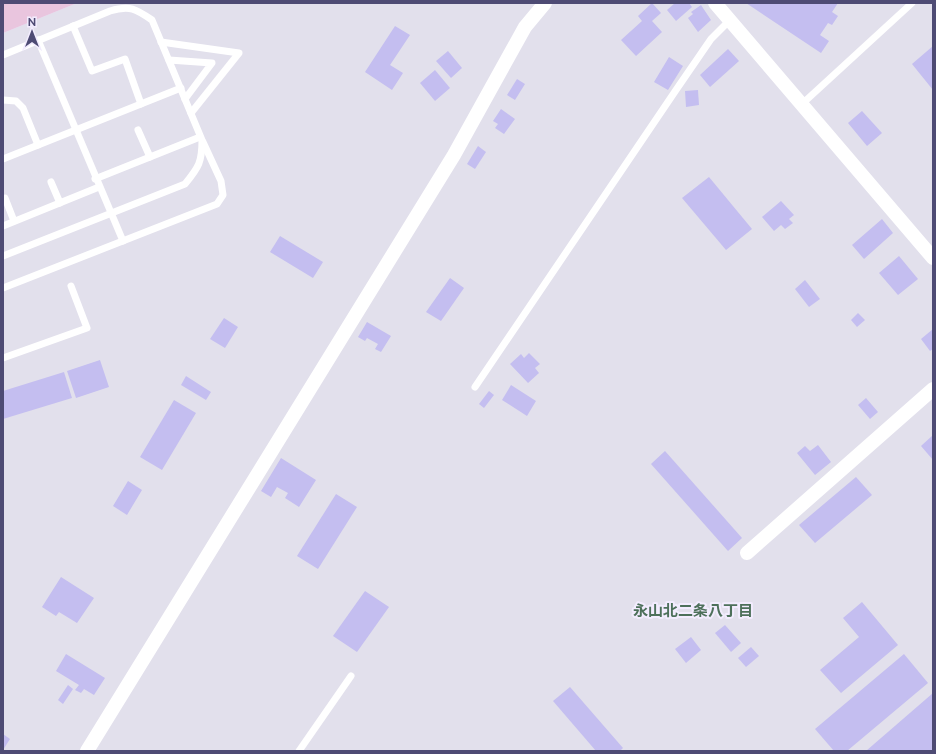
<svg xmlns="http://www.w3.org/2000/svg" width="936" height="754" viewBox="0 0 936 754" font-family="Raleway,'Noto Sans JP',sans-serif">
  <style>
    .industrial { fill: #e2e0ec }
    .green { fill: #e9c5de }
    .building { fill: #c4bef0 }
    .lines { fill: none; stroke-linecap: round; stroke-linejoin: round }
    .service { stroke: #fff; stroke-width: 7 }
    .minor { stroke: #fff; stroke-width: 14 }
    .labels { text-anchor: middle; stroke-width: 4; stroke-linejoin: round; paint-order: stroke }
    .neighbourhood-label { font-size: 15px; font-weight: bold; fill: #4d705a; stroke: #f2ecfe }
  </style>
  <rect width="100%" height="100%" fill="#ede6fc"/>
  <polygon class="industrial" points="77,3 933,3 933,751 3,751 3,33"/>
  <polygon class="green" points="3,3 77,3 3,33"/>
  <g class="building">
    <polygon points="652,3 661,13 652,21 662,32 636,56 621,40 642,21 638,16"/>
    <polygon points="675,3 689,3 692,7 676,21 667,10"/>
    <polygon points="746,3 838,3 832,12 838,16 832,25 828,23 820,35 829,41 821,53"/>
    <polygon points="701,5 711,20 698,32 688,18 693,14 691,12"/>
    <polygon points="395,26 410,35 390,65 403,73 392,90 365,72"/>
    <polygon points="933,46 933,90 912,64"/>
    <polygon points="728,49 739,61 710,87 700,75"/>
    <polygon points="448,51 462,68 451,78 436,61"/>
    <polygon points="669,57 683,66 668,90 654,82"/>
    <polygon points="435,70 450,88 435,101 420,83"/>
    <polygon points="517,79 525,84 515,100 507,95"/>
    <polygon points="698,90 699,105 686,107 685,91"/>
    <polygon points="501,109 515,119 504,134 495,128 498,124 493,121"/>
    <polygon points="862,111 882,133 867,146 848,123"/>
    <polygon points="478,146 486,152 475,169 467,164"/>
    <polygon points="709,177 752,229 726,250 682,198"/>
    <polygon points="781,201 794,215 789,219 793,223 785,229 781,225 774,231 762,217"/>
    <polygon points="882,219 893,233 864,259 852,245"/>
    <polygon points="280,236 323,262 313,278 270,252"/>
    <polygon points="899,256 918,279 898,295 879,273"/>
    <polygon points="450,278 464,288 441,321 426,312"/>
    <polygon points="805,280 820,299 809,307 795,289"/>
    <polygon points="858,313 865,320 857,327 851,320"/>
    <polygon points="224,318 238,327 225,348 210,339"/>
    <polygon points="367,322 391,336 381,352 375,349 378,344 367,338 365,341 358,337"/>
    <polygon points="933,329 933,349 930,351 921,339"/>
    <polygon points="529,353 540,364 535,368 539,373 528,383 510,364 521,354 524,358"/>
    <polygon points="100,360 109,387 76,398 67,371"/>
    <polygon points="64,372 72,398 3,419 3,391"/>
    <polygon points="186,376 211,392 206,400 181,385"/>
    <polygon points="511,385 536,401 527,416 502,400"/>
    <polygon points="489,391 494,395 484,408 479,404"/>
    <polygon points="866,398 878,412 870,419 858,405"/>
    <polygon points="174,400 196,413 162,470 140,457"/>
    <polygon points="933,435 933,460 921,446"/>
    <polygon points="818,445 831,462 815,475 797,453 805,446 810,451"/>
    <polygon points="665,451 742,538 728,551 651,464"/>
    <polygon points="281,458 316,480 299,507 285,498 288,493 277,487 271,497 261,491"/>
    <polygon points="856,477 872,495 815,543 799,525"/>
    <polygon points="128,481 142,490 127,515 113,506"/>
    <polygon points="336,494 357,507 318,569 297,556"/>
    <polygon points="61,577 94,598 77,623 59,612 56,616 42,607"/>
    <polygon points="365,591 389,607 357,652 333,636"/>
    <polygon points="862,602 898,645 841,693 820,670 859,637 843,618"/>
    <polygon points="725,625 741,643 731,652 715,633"/>
    <polygon points="691,637 701,650 686,663 675,649"/>
    <polygon points="751,647 759,656 746,667 738,658"/>
    <polygon points="66,654 105,678 94,695 84,689 81,693 75,690 79,685 56,671"/>
    <polygon points="904,654 928,683 847,751 834,751 815,729"/>
    <polygon points="68,685 73,689 63,704 58,700"/>
    <polygon points="570,687 623,748 620,751 596,751 553,701"/>
    <polygon points="933,693 933,751 866,751"/>
    <polygon points="3,734 10,739 3,750"/>
  </g>
  <g class="lines">
    <g class="service">
      <polyline points="73,26 92,71 125,59 141,104"/>
      <polyline points="38,40 123,241"/>
      <polyline points="161,42 239,53 191,113"/>
      <path d="M3,55L110,11C130,5 136,9 152,20L202,140C202,162 199,167 185,184L3,256"/>
      <polyline points="169,60 212,63 185,99"/>
      <polyline points="3,100 16,101 23,108 38,145"/>
      <polyline points="802,104 912,3"/>
      <polyline points="138,130 150,157"/>
      <polyline points="3,159 181,88"/>
      <polyline points="95,179 200,137"/>
      <polyline points="51,182 60,203"/>
      <polyline points="5,198 14,221"/>
      <polyline points="3,226 99,187"/>
      <polyline points="3,288 217,204 223,195 221,181 203,142"/>
      <polyline points="3,358 87,328 71,286"/>
      <polyline points="475,387 676,90 711,39 730,20"/>
      <polyline points="299,751 351,676"/>
    </g>
    <g class="minor">
      <polyline points="715,3 933,258"/>
      <polyline points="747,553 933,389"/>
      <polyline points="87,751 454,155 525,27 545,3"/>
    </g>
  </g>
  <g class="labels">
    <g class="neighbourhood-label">
      <text x="693" y="616">永山北二条八丁目</text>
    </g>
  </g>
  <rect width="936" height="754" fill="none" stroke="#4e4b74" stroke-width="8"/>
  <g transform="translate(32 32)" stroke="#f2ecfe" stroke-width="3" paint-order="stroke">
  <path d="M0-3L7 15L0 10L-7 15Z" fill="#4e4b74"/>
  <text y="-6" font-size="11" font-weight="bold" text-anchor="middle" fill="#4e4b74">N</text>
  </g>
</svg>
